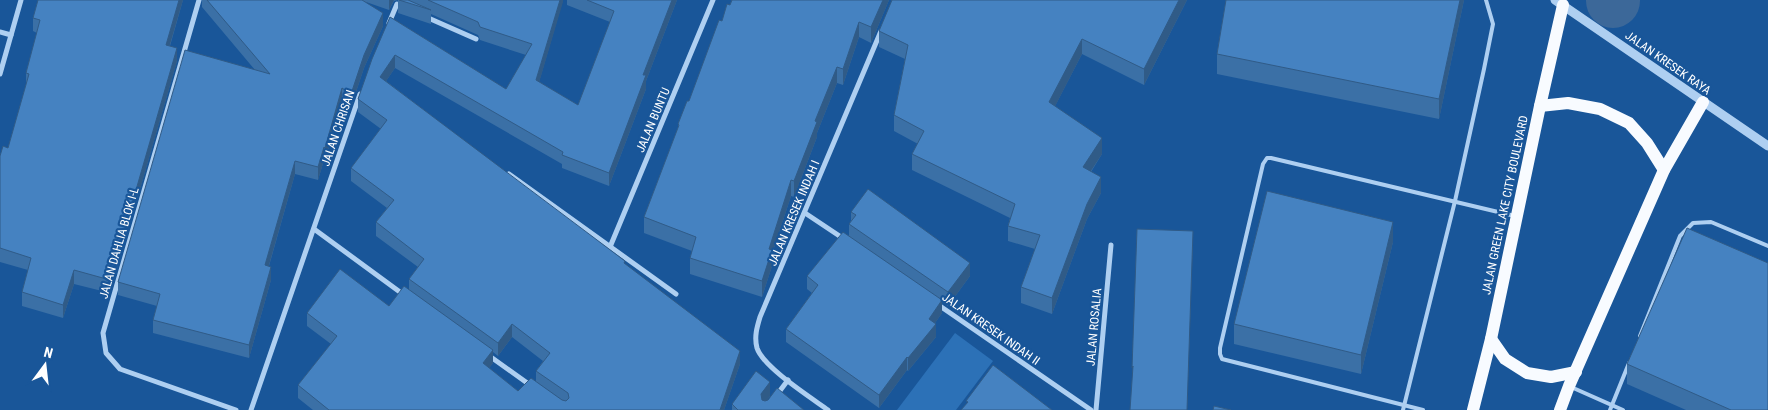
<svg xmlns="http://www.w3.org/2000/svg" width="1768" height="410" viewBox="0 0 1768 410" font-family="'Roboto Condensed',sans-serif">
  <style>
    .green { fill: #2c71b7 }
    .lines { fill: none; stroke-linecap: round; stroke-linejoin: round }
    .river { stroke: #3c6899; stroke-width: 54 }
    .service { stroke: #aecff1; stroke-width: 4 }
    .minor { stroke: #aecff1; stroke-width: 5 }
    .tertiary { stroke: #aecff1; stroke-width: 9 }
    .primary { stroke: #f8fbff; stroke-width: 12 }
    .wall { fill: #3b70a6; fill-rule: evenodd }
    .shaded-wall { fill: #305b87 }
    .building { fill: #4582c1; stroke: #305b87 }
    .labels { text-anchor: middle; stroke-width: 4.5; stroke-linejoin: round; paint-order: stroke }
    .street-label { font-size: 12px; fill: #fff; stroke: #195699 }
  </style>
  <rect width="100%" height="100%" fill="#195699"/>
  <polygon class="green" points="955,333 993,361 956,410 897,410"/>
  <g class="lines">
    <polyline class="river" points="1613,1 1613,0"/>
    <g class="service">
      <polyline points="1640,336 1680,236 1693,223 1711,222 1768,246"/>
      <polyline points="1571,387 1623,410"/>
      <polyline points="1403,410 1455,201 1484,69 1493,24 1486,0"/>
      <polyline points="1423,410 1222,359 1220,354 1220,348 1263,164 1267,158 1271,158 1515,216"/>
      <polyline points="1610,410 1629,363"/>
    </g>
    <g class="minor">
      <polyline points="199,0 103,333 106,353 120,369 236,410"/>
      <polyline points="426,17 476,39"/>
      <polyline points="389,23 397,4 404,7"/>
      <polyline points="0,32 11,35"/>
      <polyline points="0,74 21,0"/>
      <polyline points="509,174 676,294"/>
      <polyline points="805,213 844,239"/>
      <polyline points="314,229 404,295"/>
      <polyline points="610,247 713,0"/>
      <polyline points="937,304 1091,410"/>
      <polyline points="488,355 530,385"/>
      <polyline points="776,396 788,380"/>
      <polyline points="251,410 360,94"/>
      <path d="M828,410C810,397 763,367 757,348C754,337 757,327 760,317L881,31"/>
      <polyline points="1096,410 1111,245"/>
    </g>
    <polyline class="tertiary" points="1555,0 1768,146"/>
    <g class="primary">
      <polyline points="1540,106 1568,103 1600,109 1629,123 1647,143 1664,170"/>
      <polyline points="1491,339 1505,359 1527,373 1551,377 1576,372"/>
      <polyline points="1473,410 1491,339 1540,106 1563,5"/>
      <polyline points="1560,410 1569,386 1664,170 1703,102"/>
    </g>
  </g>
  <g class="wall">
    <polygon points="183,0 170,46 177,61 110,293 74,284 63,318 22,306 22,292 28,270 0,262 0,156 8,148 26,85 26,73 37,33 33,31 33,18"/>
    <path d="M202,0H563L539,82L578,105L610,22L567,5V0H677L646,81V89L609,186L562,168V164L395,68L386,81L625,264L740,364L724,410H313L298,398V385L331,344L307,326V313L389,306L409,290V279L418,267L376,236V222L387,208L351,181V168L381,129L358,112V99L390,17L506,89L526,55L480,40L478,35L431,14V24L398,13V0L394,1L389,10L366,2L383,26L364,68L351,107L342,101L325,161L324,160L318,180L295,174L269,266L271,280L249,358L153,333V320L157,306L118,295V282L255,70L202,7ZM512,337L543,361L536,371V381L518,391L489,368L493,363V352L498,356Z"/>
    <polygon points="732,0 889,0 871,43 859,37 843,85 837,83 817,133 817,137 794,197 791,196 772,254 772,266 762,297 690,274 690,258 692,251 644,233 644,217 678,128 678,124 689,101 722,21"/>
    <polygon points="892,0 1187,0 1144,85 1082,54 1055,106 1102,154 1091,172 1101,193 1087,219 1052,314 1021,303 1021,287 1035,249 1008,241 1008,226 1010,218 912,170 912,154 918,144 894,131 894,115 905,59 879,47 879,31"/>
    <polygon points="1226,0 1464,0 1439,119 1217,74 1217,54"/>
    <polygon points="851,212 970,276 948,306 942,302 942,313 935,323 936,337 908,371 907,370 879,408 786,342 786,329 812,293 807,289 807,276 849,236 849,224 851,221"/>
    <polygon points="1393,242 1361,374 1234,344 1234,324"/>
    <polygon points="1627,364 1768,410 1686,410 1627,384"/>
    <polygon points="770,396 767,400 804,410 732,410 732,404"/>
  </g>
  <g class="shaded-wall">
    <polygon points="179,0 183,0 166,58 166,45"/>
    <polygon points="389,0 394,0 389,10"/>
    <polygon points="560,0 563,0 563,2 536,93 536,80"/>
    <polygon points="672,0 677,0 646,81 646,89 609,186 609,173 643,75"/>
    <polygon points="883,0 889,0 871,43 871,27"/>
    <polygon points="1179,0 1187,0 1144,85 1144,69"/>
    <polygon points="1460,0 1464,0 1439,119 1439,99"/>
    <polygon points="383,13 383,26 364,68 351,107 351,94 364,55"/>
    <polygon points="859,22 859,37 843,85 843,69"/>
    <polygon points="1082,39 1082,54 1049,118 1049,102"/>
    <polygon points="177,48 177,61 110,293 110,280"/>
    <polygon points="395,55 395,68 380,90 380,77"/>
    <polygon points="837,67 837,83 817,133 817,137 794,197 794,181 815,121"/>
    <polygon points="342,88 342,101 325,161 325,148"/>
    <polygon points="1102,138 1102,154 1083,183 1083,167"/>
    <polygon points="324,147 324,160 318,180 318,167"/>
    <polygon points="295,161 295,174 265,279 265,265"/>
    <polygon points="1101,177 1101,193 1087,219 1052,314 1052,298 1087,204"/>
    <polygon points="791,180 791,196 772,254 772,266 762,297 762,281 769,249"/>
    <polygon points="1393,222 1393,242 1361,374 1361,355"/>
    <polygon points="1193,231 1193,244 1187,410"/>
    <polygon points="970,263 970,276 948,306 948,292"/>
    <polygon points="271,267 271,280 249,358 249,345"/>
    <polygon points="74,270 74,284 63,318 63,305"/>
    <polygon points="942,300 942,313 929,332 929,319"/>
    <polygon points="512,324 512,337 498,356 498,343"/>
    <polygon points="936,324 936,337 908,371 908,358"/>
    <polygon points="493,350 493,363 483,376 483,363"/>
    <polygon points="740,351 740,364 724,410 720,410"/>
    <polygon points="907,357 907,370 879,408 879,395"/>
    <polygon points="770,382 770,396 761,408 761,394"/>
  </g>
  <g class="building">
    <polygon points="38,0 179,0 166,45 177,48 110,280 74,270 63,305 22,292 31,258 0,248 0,156 3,146 8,148 29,74 26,73 40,20 33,18"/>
    <polygon points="207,0 362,0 383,13 364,55 351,94 342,88 325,148 324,147 318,167 295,161 265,265 271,267 249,345 153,320 160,294 118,282 185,50 270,74"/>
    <polygon points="399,0 408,0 431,10"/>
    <polygon points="428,0 560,0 536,80 578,105 614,11 587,0 672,0 643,75 646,75 609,173 562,155 563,152 395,55 380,77 625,261 624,263 740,351 720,410 329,410 298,385 337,336 307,313 340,269 389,306 404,286 493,350 483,363 518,391 531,378 562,400 566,401 569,398 568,393 536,371 550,353 512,324 498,343 409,279 424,259 376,222 394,200 351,168 387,120 358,99 372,59 390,17 506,89 532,44 480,27 478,22"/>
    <polygon points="732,0 883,0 871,27 859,22 843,69 837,67 815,121 817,122 794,181 791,180 769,249 772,250 762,281 690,258 696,237 644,217 679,125 678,124 687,101 689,101 719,20 722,21 727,4 730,5"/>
    <polygon points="892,0 1179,0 1144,69 1082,39 1049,102 1102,138 1083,167 1101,177 1087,204 1052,298 1021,287 1040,235 1008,226 1015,204 912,154 924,131 894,115 908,45 879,31"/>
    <polygon points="1226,0 1460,0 1439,99 1217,54"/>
    <polygon points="868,189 970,263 948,292 849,224 856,215 851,212"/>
    <polygon points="1267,191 1393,222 1361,355 1234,324"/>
    <polygon points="1687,228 1768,263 1768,410 1731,410 1627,364"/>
    <polygon points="1137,229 1193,231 1187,410 1130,410 1133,366 1132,368"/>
    <polygon points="843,232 942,300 929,319 936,324 908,358 907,357 879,395 786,329 818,285 807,276"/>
    <polygon points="993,365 1052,410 961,410 968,402 966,401"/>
    <polygon points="756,371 770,382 761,394 762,400 765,401 768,400 777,388 804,410 738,410 732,404"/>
    <polygon points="1214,406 1231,410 1213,410"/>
  </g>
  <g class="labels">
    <g class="street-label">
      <text transform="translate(1668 63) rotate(35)" y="4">JALAN KRESEK RAYA</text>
      <text transform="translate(653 120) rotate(-67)" y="4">JALAN BUNTU</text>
      <text transform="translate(338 128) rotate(-71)" y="4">JALAN CHRISAN</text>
      <text transform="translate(1505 205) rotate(-78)" y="4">JALAN GREEN LAKE CITY BOULEVARD</text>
      <text transform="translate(794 213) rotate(-67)" y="4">JALAN KRESEK INDAH I</text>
      <text transform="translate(119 243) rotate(-74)" y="4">JALAN DAHLIA BLOK I-L</text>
      <text transform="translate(1094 327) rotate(-85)" y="4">JALAN ROSALIA</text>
      <text transform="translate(991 329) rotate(35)" y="4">JALAN KRESEK INDAH II</text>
    </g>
  </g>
  <g transform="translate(45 365) rotate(15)" stroke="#195699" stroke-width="4" paint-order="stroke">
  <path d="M0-4L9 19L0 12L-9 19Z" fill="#ffffff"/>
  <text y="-8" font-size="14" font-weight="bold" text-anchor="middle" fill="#ffffff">N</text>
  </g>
</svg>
